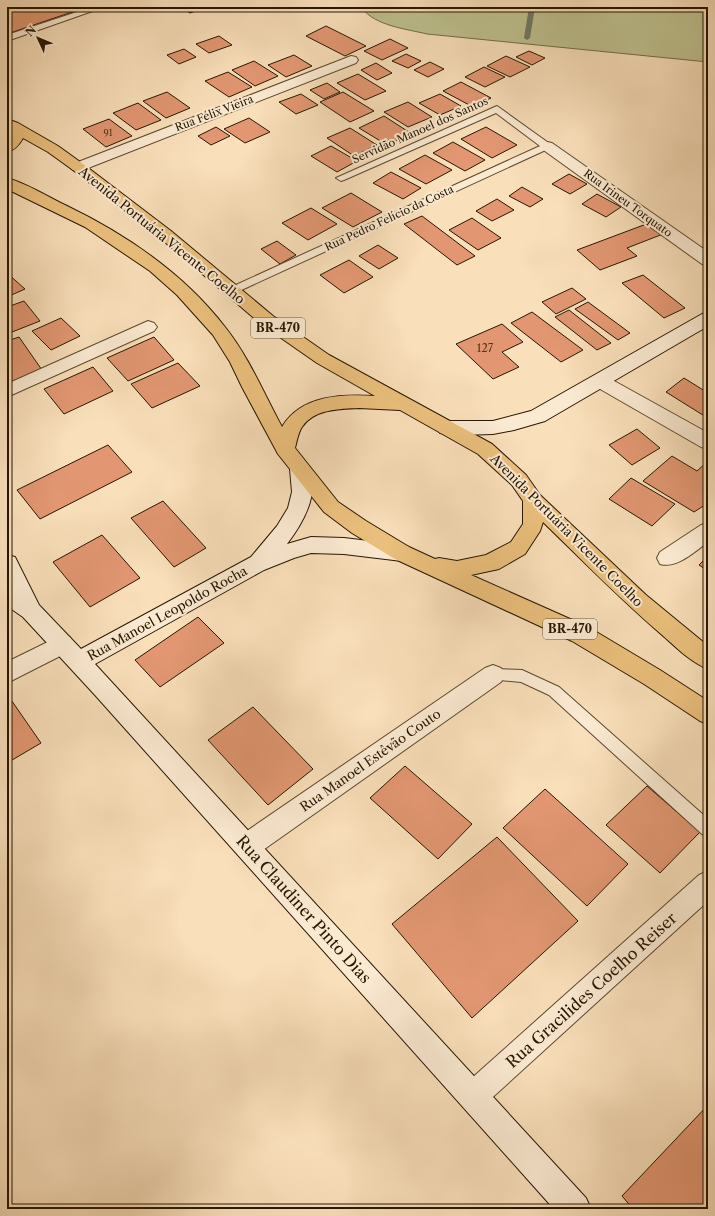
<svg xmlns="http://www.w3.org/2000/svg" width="715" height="1216" viewBox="0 0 715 1216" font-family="'Libre Caslon Text',serif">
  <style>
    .green { fill: #bec18f; stroke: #726c48 }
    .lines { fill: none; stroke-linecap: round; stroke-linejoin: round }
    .stream { fill: #6e7a67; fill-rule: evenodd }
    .building { fill: #e29772; stroke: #271600 }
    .lane-casing { stroke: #5c482e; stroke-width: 2 }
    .street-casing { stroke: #5c482e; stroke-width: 2 }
    .secondary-casing { stroke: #271600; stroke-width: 2 }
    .highway-casing { stroke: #271600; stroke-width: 2 }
    .lane { fill: #fbead2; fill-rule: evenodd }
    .street { fill: #fbead2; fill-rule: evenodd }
    .secondary { fill: #fbead2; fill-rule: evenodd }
    .highway { fill: #ecc07d; fill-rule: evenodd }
    .labels { text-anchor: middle; stroke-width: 4; stroke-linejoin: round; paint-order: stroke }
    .far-number-label { font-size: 9px; fill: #56361c }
    .far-street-label { font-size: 11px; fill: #271600; stroke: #fbead2 }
    .number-label { font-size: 11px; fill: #56361c }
    .shield { fill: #fbead2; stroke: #67563f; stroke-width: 1 }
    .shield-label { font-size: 12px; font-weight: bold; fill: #271600 }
    .street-label { font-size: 13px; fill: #271600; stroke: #fbead2 }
    .near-street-label { font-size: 16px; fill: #271600; stroke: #fbead2 }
  </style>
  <rect width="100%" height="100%" fill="#f9dfba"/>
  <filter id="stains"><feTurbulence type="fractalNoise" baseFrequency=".005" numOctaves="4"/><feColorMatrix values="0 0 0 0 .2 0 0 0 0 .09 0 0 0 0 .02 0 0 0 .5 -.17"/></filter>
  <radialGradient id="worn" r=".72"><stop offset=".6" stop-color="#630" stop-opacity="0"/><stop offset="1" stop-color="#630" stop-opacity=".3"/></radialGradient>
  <path class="green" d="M708,7V62L427,34C407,29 375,26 362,8Z"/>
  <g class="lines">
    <polygon class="stream" points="529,7 535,7 530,38 527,40 524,38"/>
  </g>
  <g class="building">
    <polygon points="7,7 87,7 7,34"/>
    <polygon points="181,7 206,7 190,13"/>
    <polygon points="326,26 366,46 345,56 306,36"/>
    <polygon points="219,36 232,45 209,53 196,44"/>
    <polygon points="390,39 408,48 382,60 364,51"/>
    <polygon points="184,49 196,57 179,64 167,55"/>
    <polygon points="529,51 545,58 532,65 516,57"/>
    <polygon points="406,54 421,61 408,68 392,61"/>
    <polygon points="294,55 312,66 286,77 268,65"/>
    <polygon points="506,56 530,67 510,77 487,66"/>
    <polygon points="254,61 278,76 255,86 232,70"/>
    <polygon points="430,62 444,69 428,77 414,70"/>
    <polygon points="376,63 392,73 377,80 361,70"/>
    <polygon points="484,67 505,77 485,87 465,77"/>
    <polygon points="228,72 252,87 229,97 205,81"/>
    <polygon points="358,74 386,91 365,100 337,83"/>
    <polygon points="461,82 491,98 473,107 443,91"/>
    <polygon points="327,83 340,92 324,99 310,90"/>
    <polygon points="167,92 190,108 166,118 143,101"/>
    <polygon points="343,92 374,111 350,122 320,102"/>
    <polygon points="301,94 318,105 296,114 279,102"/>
    <polygon points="440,94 461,106 440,115 419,103"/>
    <polygon points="408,102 432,117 408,127 384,112"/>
    <polygon points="138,103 161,120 136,130 113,113"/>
    <polygon points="384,116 412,134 387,145 359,128"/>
    <polygon points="249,118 270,132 245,143 224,129"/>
    <polygon points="109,119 132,136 106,147 83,129"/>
    <polygon points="216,127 230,136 211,145 198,136"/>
    <polygon points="486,127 517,145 492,158 461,139"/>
    <polygon points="350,128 377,145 354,156 327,138"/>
    <polygon points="453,142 485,160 465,171 433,153"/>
    <polygon points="331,146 357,161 337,172 311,156"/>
    <polygon points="425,155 452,170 426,184 399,169"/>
    <polygon points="391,172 421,188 403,199 373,183"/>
    <polygon points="569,174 587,184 570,194 552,184"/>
    <polygon points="522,187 543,199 530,207 509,196"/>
    <polygon points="351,193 382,212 353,227 322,208"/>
    <polygon points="597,194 621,207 606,217 582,204"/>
    <polygon points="497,199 514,210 492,221 476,211"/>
    <polygon points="311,208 337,224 308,240 282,223"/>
    <polygon points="422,216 475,256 457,265 404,224"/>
    <polygon points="472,218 501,238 478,250 449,230"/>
    <polygon points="649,223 663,234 627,248 637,256 600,270 577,250"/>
    <polygon points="277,241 296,255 280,264 261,249"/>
    <polygon points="378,245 398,258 379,269 359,256"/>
    <polygon points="349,260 373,277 344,293 320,275"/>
    <polygon points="7,273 25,289 7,297"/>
    <polygon points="643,275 685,308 664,318 622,283"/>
    <polygon points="572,288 586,299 556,314 542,302"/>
    <polygon points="24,301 40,321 7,334 7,307"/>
    <polygon points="588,302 630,333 618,340 575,309"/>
    <polygon points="569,310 611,343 597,350 555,317"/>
    <polygon points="532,312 583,350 561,362 511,323"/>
    <polygon points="61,318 80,336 51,350 32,331"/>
    <polygon points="502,324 523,342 502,352 519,367 493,379 456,344"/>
    <polygon points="19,337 42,370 7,384 7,341"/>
    <polygon points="154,337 174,360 128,381 107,358"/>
    <polygon points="178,363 200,386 152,408 131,384"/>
    <polygon points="93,367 113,391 64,414 44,389"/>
    <polygon points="684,378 708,393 708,415 706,417 666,392"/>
    <polygon points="637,429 660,448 632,465 609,445"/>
    <polygon points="108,445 132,472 40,519 17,490"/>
    <polygon points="672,456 697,471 708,461 708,503 694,512 643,481"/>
    <polygon points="631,478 675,504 652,526 609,499"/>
    <polygon points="163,501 206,548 174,567 131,518"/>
    <polygon points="102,535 140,578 90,607 53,562"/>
    <polygon points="708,556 708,571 699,565"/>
    <polygon points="198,617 224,643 160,687 135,660"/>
    <polygon points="7,694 41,743 7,763"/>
    <polygon points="253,707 313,769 268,805 208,740"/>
    <polygon points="405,766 472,824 438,859 370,798"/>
    <polygon points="647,786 700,832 660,873 606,825"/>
    <polygon points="545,789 628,864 587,906 503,828"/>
    <polygon points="497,837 578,921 472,1018 392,924"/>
    <polygon points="708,1105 708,1205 705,1209 633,1209 622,1196"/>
  </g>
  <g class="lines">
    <g class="lane-casing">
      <g id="lane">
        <polygon points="92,7 104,7 7,41 7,35"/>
        <polygon points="497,106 550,144 550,148 235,293 227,293 226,291 227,289 540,146 496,113 344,180 341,181 336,178"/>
        <polygon points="493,669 522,670 559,687 708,819 708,837 702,834 549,695 521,682 488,679 486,675 488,671"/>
      </g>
    </g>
    <g class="street-casing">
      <g id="street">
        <polygon points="351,56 356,57 358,60 356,63 83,170 73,170 70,167 73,164"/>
        <polygon points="547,142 552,143 708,252 708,265 702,264 542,149 540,146 542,143"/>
        <polygon points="148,321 154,323 157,327 154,331 7,397 7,384"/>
        <polygon points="600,375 607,377 708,433 708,449 701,447 593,385 591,381 593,377"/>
        <path d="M708,523V542C695,551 677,569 660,564L657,558L660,552L701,525Z"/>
        <polygon points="62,635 70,637 73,644 70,651 7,683 7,662"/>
        <polygon points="493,665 501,668 505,675 501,682 256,855 247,858 238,855 234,846 238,837 485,668"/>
        <polygon points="708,871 708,901 483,1106 473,1111 463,1106 458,1096 463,1086 699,875"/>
      </g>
    </g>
    <g class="secondary-casing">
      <g id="secondary">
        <polygon points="708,312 708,326 545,421 514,430 493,434 460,435 440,433 437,428 440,423 447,421 493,421 531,411 702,314"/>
        <path d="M300,462L307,464C322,491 303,523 287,544L311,537L344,538L402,545L409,547L413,553L409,559L402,561L344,554L311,553L294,558L264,570L95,664L586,1198L591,1209H554L95,695L23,617L7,606V555L15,557L39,605L81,649L251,557L277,526L288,508L292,492L290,469L293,464Z"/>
      </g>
    </g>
    <g class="highway-casing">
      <path id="highway" d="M7,119L18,123L58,146L83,164L171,231L273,316L329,355L492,444L526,475L540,495L646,595L708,646V669C690,662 675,646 661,634C620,599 582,560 543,522L540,531L525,554L499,569L471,575L588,627L660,670L708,701V724L700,721L644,684L572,641L395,559L352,533L324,512L278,454L242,387L230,362L213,335L177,295L150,271L85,227L7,189V178C28,184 48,197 67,206C127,235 184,274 225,327C249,357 264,394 282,427C301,395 342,394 375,396L317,363L261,324L159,237L73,170L48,152L23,138C19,145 15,150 7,152V140L10,134L7,129ZM359,408L400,410L478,454L512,485L523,501V524L511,542L486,555L457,561L439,558L435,559L409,547L366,521L338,502L295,448C297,441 298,433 302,427C314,409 339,409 359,408Z"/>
    </g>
    <use href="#lane" class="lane"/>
    <use href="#street" class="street"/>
    <use href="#secondary" class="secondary"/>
    <use href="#highway" class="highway"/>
  </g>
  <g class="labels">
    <g class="far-number-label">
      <text x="108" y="136">91</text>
    </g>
    <g class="far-street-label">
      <text transform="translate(214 113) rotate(-21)" y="4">Rua Félix Vieira</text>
      <text transform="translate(420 130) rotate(-24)" y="4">Servidão Manoel dos Santos</text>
      <text transform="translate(628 203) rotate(36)" y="4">Rua Irineu Torquato</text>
      <text transform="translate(389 218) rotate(-25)" y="4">Rua Pedro Felício da Costa</text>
    </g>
    <g class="number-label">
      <text x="485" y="352">127</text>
    </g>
    <g class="shield">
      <rect x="251" y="318" width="54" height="20" rx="3"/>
      <rect x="543" y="619" width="54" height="20" rx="3"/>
    </g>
    <g class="shield-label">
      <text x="278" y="332">BR-470</text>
      <text x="570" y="633">BR-470</text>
    </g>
    <g class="street-label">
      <text transform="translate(162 235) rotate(39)" y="5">Avenida Portuária Vicente Coelho</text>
      <text transform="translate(567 530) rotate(45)" y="5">Avenida Portuária Vicente Coelho</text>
      <text transform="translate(167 613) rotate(-29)" y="5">Rua Manoel Leopoldo Rocha</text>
      <text transform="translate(370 760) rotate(-35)" y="5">Rua Manoel Estêvão Couto</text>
    </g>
    <g class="near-street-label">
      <text transform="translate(304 909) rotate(48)" y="6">Rua Claudiner Pinto Dias</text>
      <text transform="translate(591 990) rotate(-42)" y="6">Rua Gracilides Coelho Reiser</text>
    </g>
  </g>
  <rect width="715" height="1216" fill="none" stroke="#f9dfba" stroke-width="24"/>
  <rect x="8" y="8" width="699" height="1200" fill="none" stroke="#271600" stroke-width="2"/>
  <rect x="12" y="12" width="691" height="1192" fill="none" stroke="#271600"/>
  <g transform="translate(38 38) rotate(314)" stroke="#fbead2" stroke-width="3" paint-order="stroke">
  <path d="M0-3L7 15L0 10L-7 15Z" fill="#271600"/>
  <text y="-6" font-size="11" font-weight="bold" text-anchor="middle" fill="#271600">N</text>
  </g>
  <rect width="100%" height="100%" filter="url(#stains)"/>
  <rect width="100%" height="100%" fill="url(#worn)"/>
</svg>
